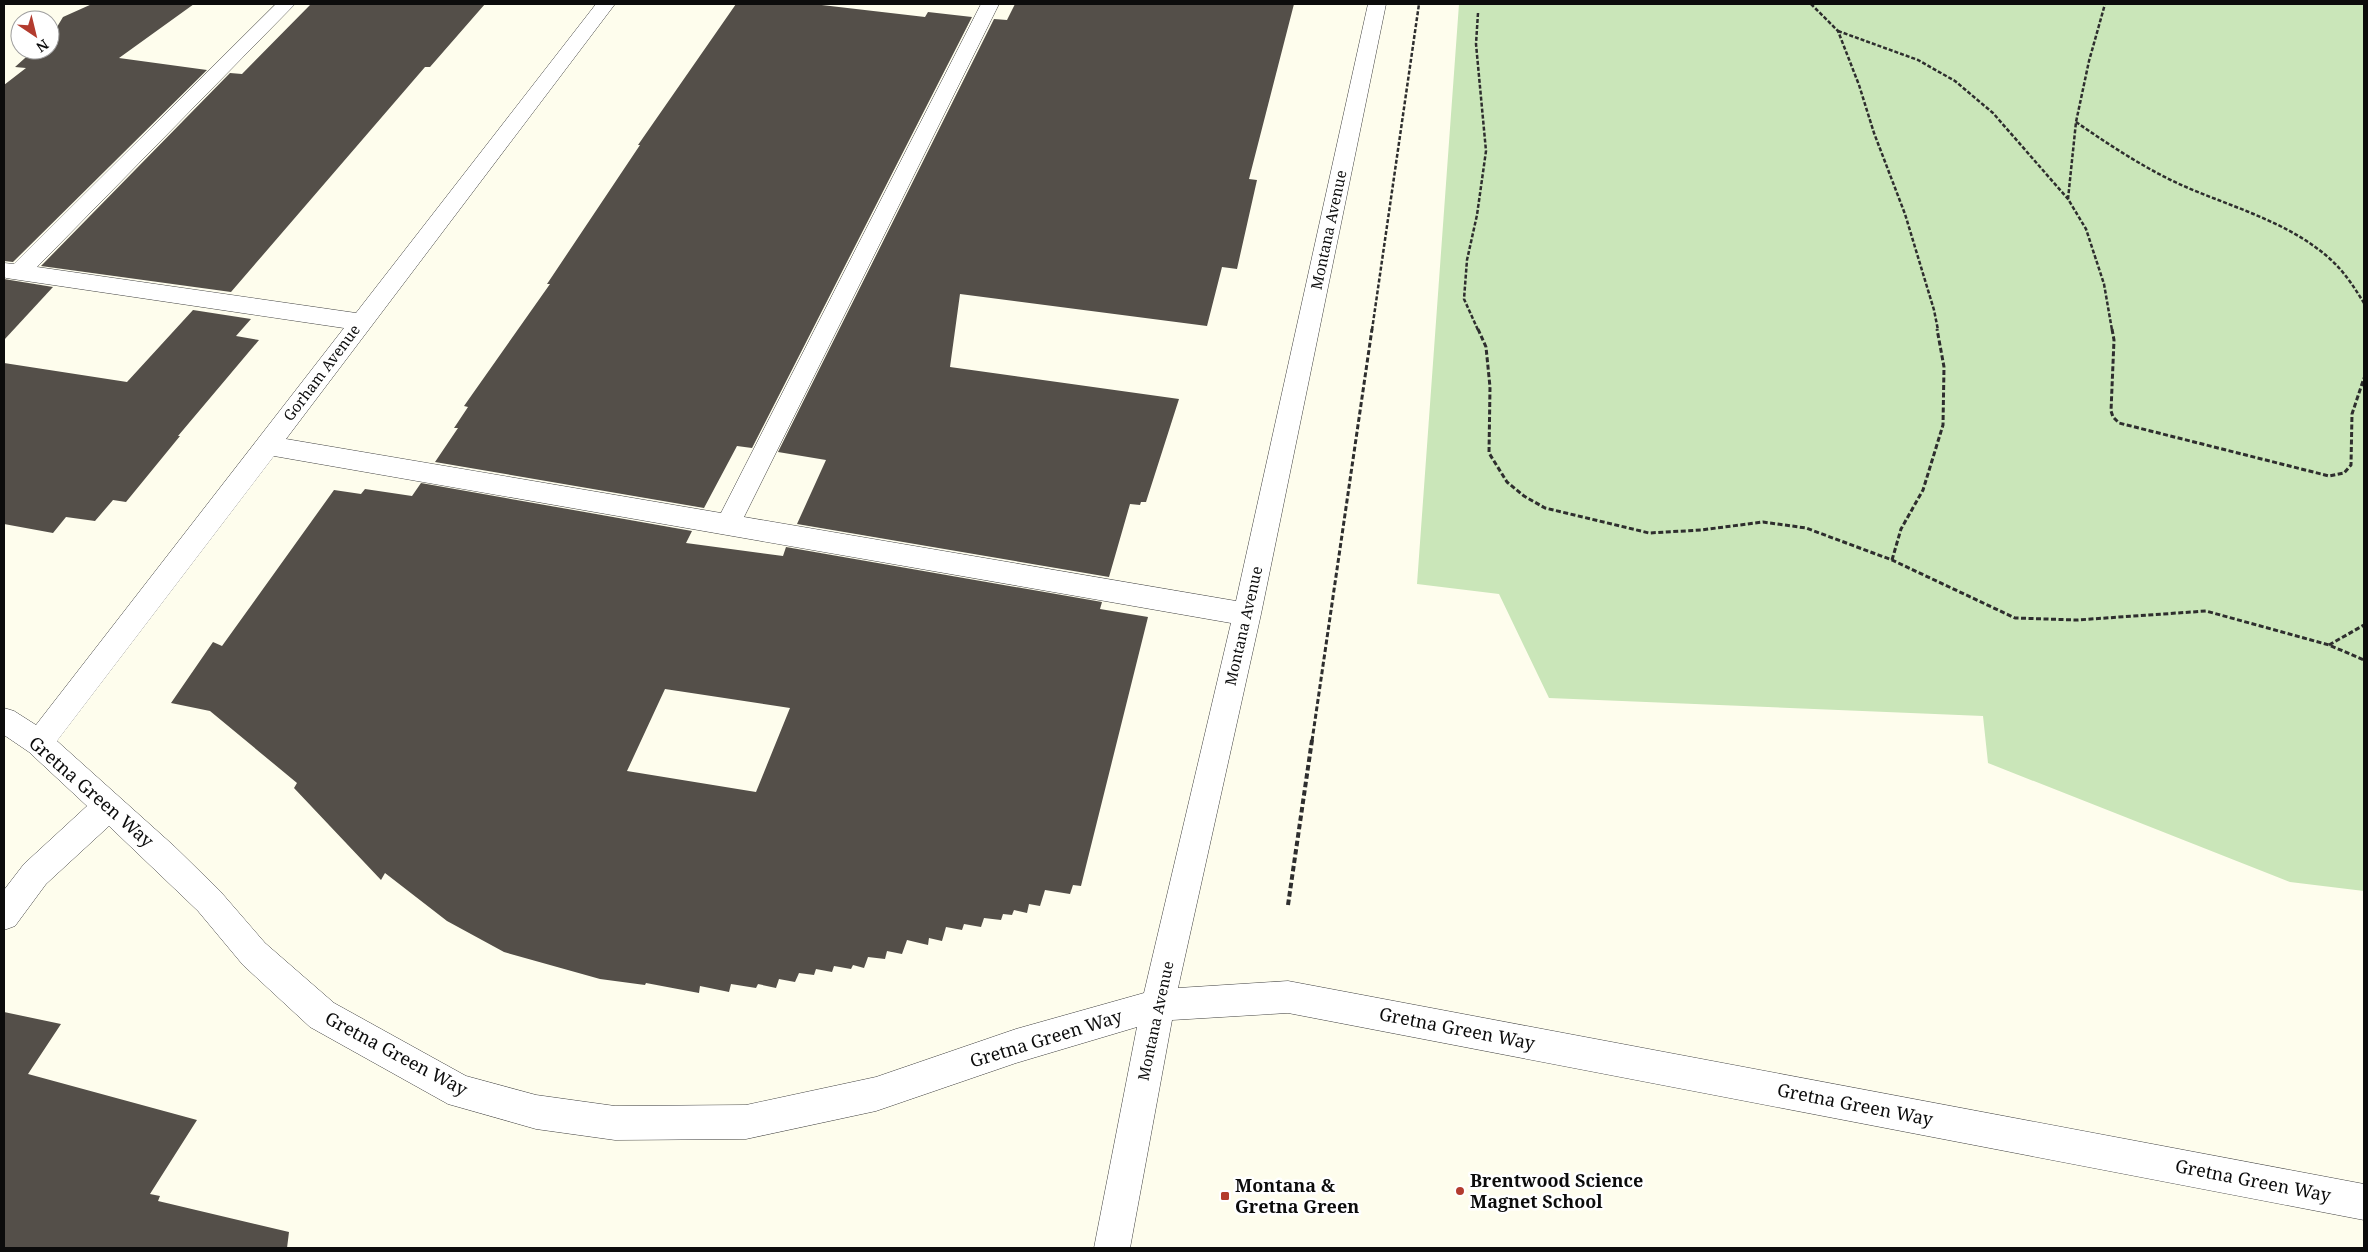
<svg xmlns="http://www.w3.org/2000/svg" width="2368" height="1252" viewBox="0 0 2368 1252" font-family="'Noto Serif',serif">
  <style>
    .green { fill: #cae6b9 }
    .building { fill: #544f49; fill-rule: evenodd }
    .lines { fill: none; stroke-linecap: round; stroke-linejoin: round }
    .minor-casing { stroke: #3f3f3f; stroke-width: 1 }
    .path-far2 { stroke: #2e2e2e; stroke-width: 2.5; stroke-dasharray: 4 2; stroke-linecap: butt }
    .path-far1 { stroke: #2e2e2e; stroke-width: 3; stroke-dasharray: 5 2.5; stroke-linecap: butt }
    .path { stroke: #2e2e2e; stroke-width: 4; stroke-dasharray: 5.5 3; stroke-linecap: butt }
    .minor { fill: #fff; fill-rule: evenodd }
    .poi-dot { fill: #b33b2e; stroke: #fff; stroke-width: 2 }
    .labels { text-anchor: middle; stroke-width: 5; stroke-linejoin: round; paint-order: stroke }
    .street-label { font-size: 15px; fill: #0c0c0c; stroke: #fff }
    .near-street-label { font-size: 18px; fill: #0c0c0c; stroke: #fff }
    .near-poi-label { font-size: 18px; font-weight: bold; fill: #0c0c0c; stroke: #fff; text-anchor: start }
  </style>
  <rect width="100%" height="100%" fill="#fefded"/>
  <polygon class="green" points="1459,4 2364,4 2364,891 2290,882 1988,763 1983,716 1549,698 1499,594 1417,584"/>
  <g class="building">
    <polygon points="92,4 194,4 119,58 207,70 13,262 4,261 4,85 26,68 15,67 34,50 50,50 50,34 57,27 63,17"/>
    <polygon points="311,4 485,4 430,67 425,67 231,292 41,266 230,73 242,74"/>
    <polygon points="736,4 813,4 925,17 928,12 972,17 752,448 737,446 704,508 435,462 458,428 454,428 468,407 464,406 550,284 547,284 640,145 638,145"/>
    <polygon points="1015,4 1294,4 1249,179 1257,180 1237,269 1222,267 1207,326 960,294 950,367 1179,399 1146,502 1141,502 1140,505 1130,504 1109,577 797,524 826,460 778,452 994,19 1007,20"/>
    <polygon points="4,279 53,287 4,340"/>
    <polygon points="193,310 251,319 236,336 259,340 178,436 180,436 126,502 113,500 95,521 66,517 53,533 4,524 4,363 127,382"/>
    <path d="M421,483L692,531L686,543L783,556L786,547L1102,602L1100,609L1148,617L1081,886L1073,885L1070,894L1045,890L1040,906L1029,904L1027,913L1014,910L1012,915L1003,914L1001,920L984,918L981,927L964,924L962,930L946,927L942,941L929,938L928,945L907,940L902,954L887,951L885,959L868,957L864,968L853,965L851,969L834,966L832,972L816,969L814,975L799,973L795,982L779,979L776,988L758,984L756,988L731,984L729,992L700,986L699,993L646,983L645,985L600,979L504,952L447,921L385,873L381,880L294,788L297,783L210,711L171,703L213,642L222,646L334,490L361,494L365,489L412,496ZM665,689L790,708L756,792L627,771Z"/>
    <polygon points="4,1012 61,1024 28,1074 197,1120 150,1194 160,1196 158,1201 289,1232 287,1248 4,1248"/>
  </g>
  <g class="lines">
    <g class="minor-casing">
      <path id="minor" d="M276,4H295L37,267L356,313L596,4H615L286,439L721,513L981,4H999L744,517L1236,601L1368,4H1386L1261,614L1178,988L1288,981L2364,1184V1220L1288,1013L1172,1020L1130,1248H1094L1137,1027L1016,1063L876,1111L746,1139L615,1140L536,1129L448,1104L310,1027L243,965L198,911L109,826L46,884L15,926L4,930V890L24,864L87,806L29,752L4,735V708L14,711L36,725L344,328L6,278L4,277V263L14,264ZM274,456L1231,623L1144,993L1016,1029L876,1077L746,1105L615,1106L536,1095L466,1076L334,1003L265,943L220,891L174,846L57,741Z"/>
    </g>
    <g class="path-far2">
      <polyline points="1811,4 1838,31 1859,85 1874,133 1905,214 1934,310 1938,330"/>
      <polyline points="1478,13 1476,44 1486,151 1477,215 1467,260 1464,299 1478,330"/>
      <polyline points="1838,31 1918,60 1955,81 1993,113 2068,199 2086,229 2104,284 2112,330"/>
      <path d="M2076,122C2108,144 2141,166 2177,183C2227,206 2286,220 2329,258C2344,271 2354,287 2364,303"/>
      <polyline points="2068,199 2076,122 2089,61 2105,4"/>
      <polyline points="1372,330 1419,4"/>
    </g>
    <g class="path-far1">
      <polyline points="1478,329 1486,347 1490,387 1489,453 1507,482 1524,496 1545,508 1649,533 1701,530 1763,522 1806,528 1892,560 2015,618 2077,620 2206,611 2329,645 2364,660"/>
      <polyline points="2112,329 2114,340 2111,411 2113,417 2119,423 2329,476 2344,473 2351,465 2352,414 2364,378"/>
      <polyline points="1892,560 1901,529 1923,490 1943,425 1944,367 1937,329"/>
      <polyline points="2329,645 2364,625"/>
      <polyline points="1312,741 1372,329"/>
    </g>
    <polyline class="path" points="1288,905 1312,740"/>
    <use href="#minor" class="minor"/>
  </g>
  <g class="poi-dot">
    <circle cx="1460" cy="1191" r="5"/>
    <rect x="1220" y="1191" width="10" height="10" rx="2.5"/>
  </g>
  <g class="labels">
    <g class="street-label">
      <text transform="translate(1329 230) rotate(-78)" y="5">Montana Avenue</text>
      <text transform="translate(322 373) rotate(-53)" y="5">Gorham Avenue</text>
      <text transform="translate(1244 626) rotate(-77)" y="5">Montana Avenue</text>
      <text transform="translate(1156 1021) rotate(-78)" y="5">Montana Avenue</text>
    </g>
    <g class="near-street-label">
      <text transform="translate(91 792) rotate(41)" y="6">Gretna Green Way</text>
      <text transform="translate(1457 1029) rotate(11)" y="6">Gretna Green Way</text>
      <text transform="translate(1046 1039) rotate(-17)" y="6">Gretna Green Way</text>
      <text transform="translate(396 1054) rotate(28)" y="6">Gretna Green Way</text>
      <text transform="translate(1855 1105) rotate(11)" y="6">Gretna Green Way</text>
      <text transform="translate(2253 1181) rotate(11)" y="6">Gretna Green Way</text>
    </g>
    <g class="near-poi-label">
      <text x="1470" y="1187">Brentwood Science<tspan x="1470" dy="21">Magnet School</tspan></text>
      <text x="1235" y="1192">Montana &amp;<tspan x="1235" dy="21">Gretna Green</tspan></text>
    </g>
  </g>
  <rect width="2368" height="1252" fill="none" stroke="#0c0c0c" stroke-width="10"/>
  <g transform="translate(35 35) rotate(145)"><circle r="24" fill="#ffffff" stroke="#9e9e9e"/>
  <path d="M0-4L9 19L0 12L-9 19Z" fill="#b33b2e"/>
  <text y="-8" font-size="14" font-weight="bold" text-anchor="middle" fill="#0c0c0c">N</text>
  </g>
</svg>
